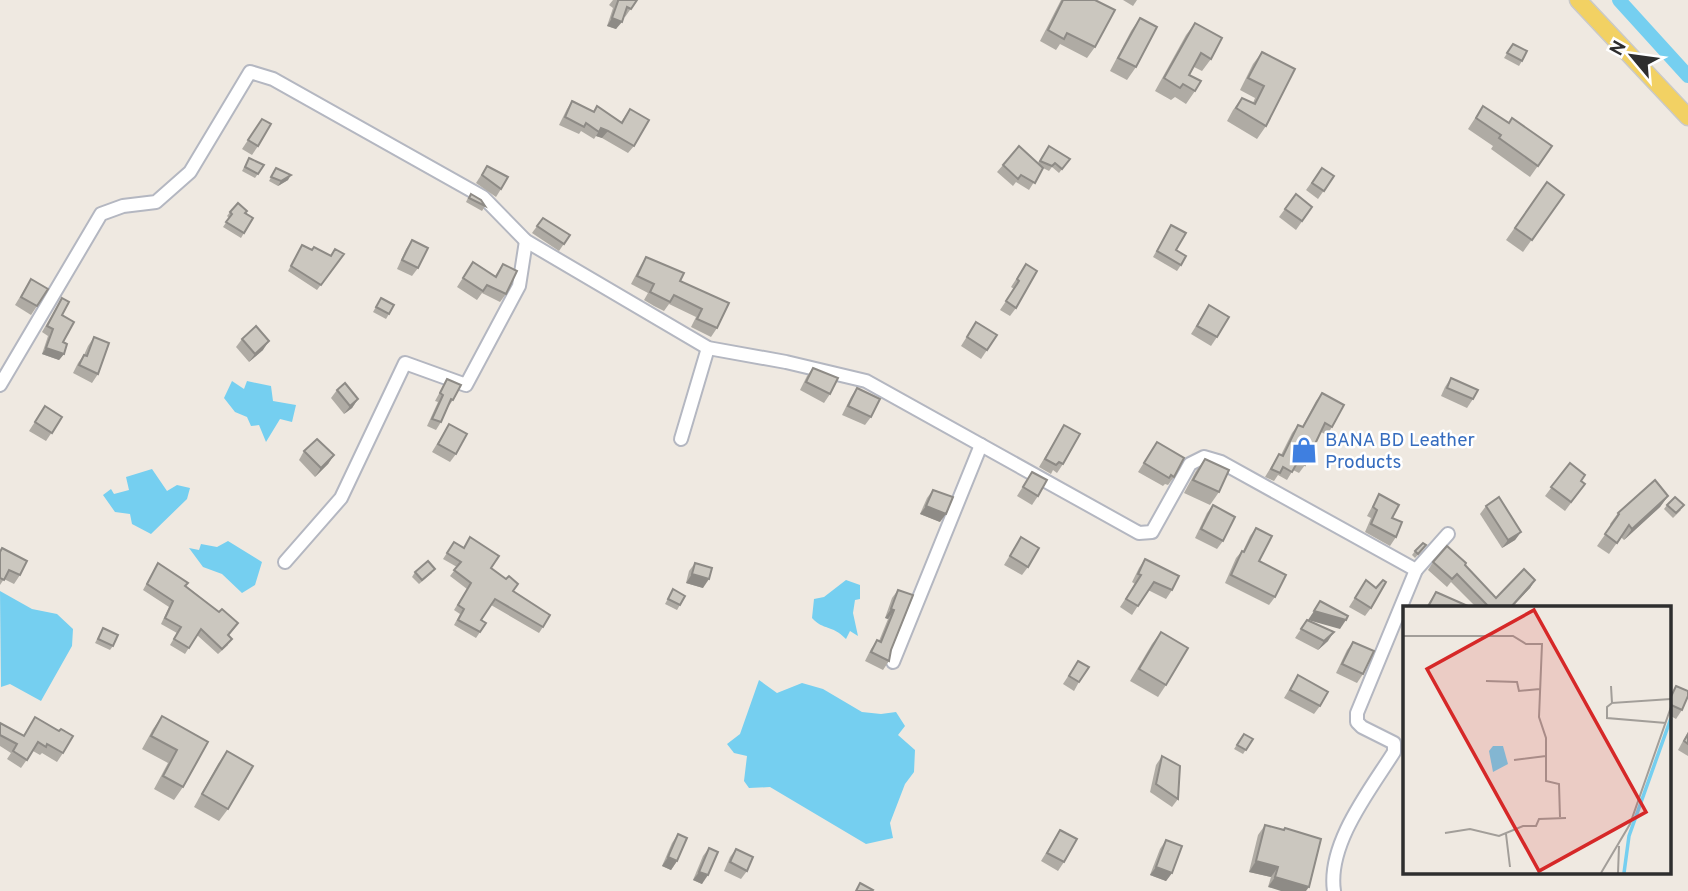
<svg xmlns="http://www.w3.org/2000/svg" width="1688" height="891" viewBox="0 0 1688 891" font-family="Overpass,sans-serif">
  <style>
    .water { fill: #75cff0 }
    .lines { fill: none; stroke-linecap: round; stroke-linejoin: round }
    .canal { stroke: #75cff0; stroke-width: 14 }
    .minor-casing { stroke: #b4b7c1; stroke-width: 16 }
    .major-casing { stroke: #c9c9c9; stroke-width: 19 }
    .minor { stroke: #fff; stroke-width: 12 }
    .major { stroke: #f2d163; stroke-width: 16 }
    .wall { fill: #afaba4 }
    .shaded-wall { fill: #8e8b86 }
    .building { fill: #cbc7bf; stroke: #8e8b86; stroke-width: 2 }
    .labels { text-anchor: middle; stroke-width: 5; stroke-linejoin: round; paint-order: stroke }
    .shop-label { font-size: 19px; fill: #366cbe; stroke: #fff; text-anchor: start }
    .inset-river { fill: none; stroke: #75cff0; stroke-width: 3.5 }
    .inset-road { fill: none; stroke: #a29e99; stroke-width: 2 }
    .view { fill: #d62828; fill-opacity: 0.15; stroke: #d62828; stroke-width: 3.5 }
    .inset-edge { fill: none; stroke: #2e2e2e; stroke-width: 3.5 }
  </style>
  <rect width="100%" height="100%" fill="#efe9e1"/>
  <g class="water">
    <polygon points="232,381 244,389 247,381 271,386 273,401 296,405 292,422 280,419 266,442 259,425 251,426 247,417 235,412 224,398"/>
    <polygon points="152,469 167,491 177,485 190,488 187,499 151,534 132,524 130,514 115,512 103,495 111,489 114,494 129,490 126,477"/>
    <polygon points="228,541 262,562 255,585 242,593 222,574 203,567 189,548 199,550 201,544 217,547"/>
    <path d="M846,580L860,585V599L855,600L853,613L858,636L850,631L846,639C831,624 824,631 812,618L814,599L824,597Z"/>
    <polygon points="0,591 32,609 57,614 73,629 72,646 41,701 10,684 1,687"/>
    <polygon points="759,680 777,693 802,683 823,689 862,712 881,714 896,712 905,726 898,735 915,750 914,772 905,784 890,823 893,838 866,844 770,787 749,788 744,781 747,756 734,753 727,744 740,734"/>
  </g>
  <g class="lines">
    <polyline class="canal" points="1619,0 1688,76"/>
    <g class="minor-casing">
      <g id="minor">
        <polyline points="0,385 101,214 123,206 156,202 190,172 250,72 273,79 483,197 526,241 708,348 786,362 866,381 1139,533 1152,532 1190,464 1204,457 1221,462 1416,570"/>
        <polyline points="681,439 708,348"/>
        <polyline points="285,562 341,498 405,363 466,385 519,286 526,241"/>
        <polyline points="893,662 981,445"/>
        <path d="M1334,891C1327,844 1370,790 1394,752V743L1362,727L1357,722V713L1416,570L1448,534"/>
      </g>
    </g>
    <g class="major-casing">
      <polyline id="major" points="1578,0 1688,117"/>
    </g>
    <use href="#minor" class="minor"/>
    <use href="#major" class="major"/>
  </g>
  <g class="wall">
    <polygon points="613,0 637,0 625,17 624,16 616,29 607,26 613,8 609,5"/>
    <polygon points="1061,0 1095,0 1095,47 1087,58 1060,44 1056,50 1040,41"/>
    <polygon points="1123,0 1137,0 1133,6"/>
    <polygon points="1140,18 1136,67 1127,80 1110,71 1131,31"/>
    <polygon points="1195,23 1211,59 1202,71 1194,67 1189,75 1195,91 1186,104 1175,97 1171,100 1155,91 1186,35"/>
    <polygon points="1513,44 1522,61 1519,66 1504,58"/>
    <polygon points="1262,52 1266,126 1257,139 1227,121 1233,110 1242,98 1253,103 1255,98 1240,90 1253,64"/>
    <polygon points="572,101 593,112 597,106 621,122 630,109 634,146 628,153 602,138 596,136 594,139 581,131 579,134 559,125 567,109"/>
    <polygon points="1483,106 1509,123 1552,146 1530,177 1491,149 1493,146 1468,129"/>
    <polygon points="262,119 258,146 252,155 242,149"/>
    <polygon points="1049,146 1070,159 1059,173 1052,167 1049,171 1043,168 1029,190 1016,182 1013,186 997,172 1003,165 1038,163"/>
    <polygon points="249,158 264,165 255,178 242,171"/>
    <polygon points="487,166 501,189 496,197 476,183"/>
    <polygon points="276,168 288,180 278,186 269,181"/>
    <polygon points="1322,168 1334,176 1318,199 1306,190"/>
    <polygon points="1547,182 1564,195 1523,252 1506,240"/>
    <polygon points="1296,194 1312,207 1296,230 1279,217"/>
    <polygon points="468,198 469,198 485,206 482,211 466,202"/>
    <polygon points="230,212 245,213 253,218 241,238 223,227 229,218 227,216"/>
    <polygon points="543,218 570,235 559,251 532,233"/>
    <polygon points="1171,225 1176,250 1181,265 1177,271 1153,257"/>
    <polygon points="412,240 418,268 412,276 397,269 406,249"/>
    <polygon points="302,245 312,250 330,256 335,249 344,254 317,290 288,271"/>
    <polygon points="646,257 680,281 717,328 711,337 691,327 696,317 669,304 664,311 654,306 644,300 648,293 631,284 641,265"/>
    <polygon points="473,262 495,276 503,264 506,294 500,302 482,293 477,300 457,287"/>
    <polygon points="1026,264 1016,308 1010,316 1000,310 1014,289 1011,287"/>
    <polygon points="31,279 37,306 31,315 15,305"/>
    <polygon points="62,298 64,354 59,360 42,354 48,336 42,332"/>
    <polygon points="381,298 389,314 386,319 373,312"/>
    <polygon points="1209,305 1217,337 1211,346 1191,334"/>
    <polygon points="976,322 997,335 981,359 961,346"/>
    <polygon points="94,337 98,374 92,383 73,373 78,363 84,355 88,346"/>
    <polygon points="242,339 263,350 249,362 236,347"/>
    <polygon points="813,368 830,394 824,403 800,390 807,376"/>
    <polygon points="1451,378 1473,399 1467,408 1441,396 1445,387"/>
    <polygon points="447,379 453,400 448,407 441,422 436,430 427,426 438,402 435,401"/>
    <polygon points="857,388 871,417 865,425 842,415 851,397"/>
    <polygon points="337,390 358,399 352,408 344,414 331,398"/>
    <polygon points="1322,393 1332,427 1327,435 1321,432 1305,465 1299,473 1293,470 1287,480 1278,475 1274,481 1265,477 1279,454 1281,455 1292,433 1298,425 1302,427 1316,401"/>
    <polygon points="45,406 62,417 46,441 29,431"/>
    <polygon points="449,424 456,454 450,462 432,452"/>
    <polygon points="1064,425 1063,464 1057,473 1053,470 1051,474 1039,467"/>
    <polygon points="1157,442 1174,477 1168,485 1165,484 1163,486 1138,472"/>
    <polygon points="304,451 334,455 328,464 315,477 299,460"/>
    <polygon points="1205,459 1219,492 1210,505 1184,493 1196,471"/>
    <polygon points="1570,463 1581,481 1585,484 1565,511 1545,496"/>
    <polygon points="1032,472 1038,496 1032,505 1017,496"/>
    <polygon points="933,490 940,522 920,514 927,498"/>
    <polygon points="1379,494 1392,518 1396,537 1390,546 1365,532 1371,518 1367,516"/>
    <polygon points="1668,496 1660,507 1624,540 1621,537 1609,554 1597,546 1611,526 1610,524 1618,513"/>
    <polygon points="1213,505 1223,541 1217,549 1195,538 1207,513"/>
    <polygon points="1667,505 1681,510 1673,518 1664,509"/>
    <polygon points="1486,506 1521,532 1515,540 1502,548 1480,514"/>
    <polygon points="1256,528 1259,561 1275,597 1269,605 1225,583 1236,558 1242,551 1243,551 1250,536"/>
    <polygon points="1021,537 1028,567 1022,575 1004,565"/>
    <polygon points="454,542 491,568 513,591 543,627 539,633 491,605 481,620 480,632 476,638 454,625 460,614 454,610 467,589 450,576 457,567 443,559"/>
    <polygon points="1423,549 1415,558 1412,555 1415,551"/>
    <polygon points="0,551 20,575 14,584 4,579 0,585"/>
    <polygon points="1145,559 1172,590 1166,599 1148,590 1132,615 1120,607 1135,584 1132,582 1139,568"/>
    <polygon points="1433,562 1465,565 1496,598 1535,580 1530,588 1512,607 1476,607 1451,582 1447,587 1428,570"/>
    <polygon points="158,563 219,612 238,623 229,635 228,645 218,654 197,635 185,654 170,645 177,633 161,624 169,607 143,590"/>
    <polygon points="695,563 703,588 686,583 689,571"/>
    <polygon points="415,572 432,573 419,584 412,577"/>
    <polygon points="1366,580 1371,608 1365,616 1349,607"/>
    <polygon points="673,589 680,605 677,610 665,604"/>
    <polygon points="898,590 889,661 883,670 865,661 871,649 877,640 879,641 888,619 885,618 892,598"/>
    <polygon points="1436,592 1470,607 1426,607"/>
    <polygon points="1307,620 1328,641 1318,650 1295,638"/>
    <polygon points="103,628 113,646 110,650 95,643"/>
    <polygon points="1161,632 1166,685 1158,697 1130,681 1152,644"/>
    <polygon points="1353,642 1363,674 1357,683 1336,673 1347,650"/>
    <polygon points="1078,661 1079,682 1074,691 1063,684"/>
    <polygon points="1298,675 1320,706 1314,714 1284,698"/>
    <polygon points="1676,686 1682,710 1676,719 1669,715 1669,697"/>
    <polygon points="162,716 208,742 183,787 174,800 154,789 168,763 142,749 153,729"/>
    <polygon points="35,717 63,753 57,762 42,753 40,755 33,751 21,768 7,759 11,753 0,746 0,723 23,736"/>
    <polygon points="1688,732 1688,756 1678,750"/>
    <polygon points="1244,734 1253,739 1243,754 1234,749"/>
    <polygon points="227,751 228,809 219,821 194,807 218,764"/>
    <polygon points="1162,756 1178,799 1172,807 1150,792 1156,765"/>
    <polygon points="1265,825 1284,830 1285,828 1321,839 1268,887 1271,877 1249,872 1258,835"/>
    <polygon points="1060,830 1064,862 1058,871 1041,861"/>
    <polygon points="678,834 677,861 671,870 662,866 672,843"/>
    <polygon points="1166,840 1172,873 1166,881 1150,875 1160,849"/>
    <polygon points="709,848 702,884 693,880 703,856"/>
    <polygon points="736,849 747,871 741,879 724,871 730,857"/>
  </g>
  <g class="shaded-wall">
    <polygon points="612,18 622,22 616,29 607,26"/>
    <polygon points="601,128 608,131 602,138 596,136"/>
    <polygon points="291,175 288,180 278,186 281,181"/>
    <polygon points="269,341 263,350 249,362 255,354"/>
    <polygon points="46,348 64,354 59,360 42,354"/>
    <polygon points="358,399 352,408 344,414 350,406"/>
    <polygon points="334,455 328,464 315,477 321,468"/>
    <polygon points="1668,496 1660,507 1624,540 1632,529"/>
    <polygon points="926,506 946,514 940,522 920,514"/>
    <polygon points="1521,532 1515,540 1502,548 1508,540"/>
    <polygon points="692,574 709,579 703,588 686,583"/>
    <polygon points="1535,580 1530,588 1512,607 1510,607"/>
    <polygon points="891,609 894,610 888,619 885,618"/>
    <polygon points="1314,611 1346,620 1340,629 1308,620"/>
    <polygon points="1334,632 1328,641 1318,650 1324,641"/>
    <polygon points="668,857 677,861 671,870 662,866"/>
    <polygon points="1256,861 1278,867 1271,877 1249,872"/>
    <polygon points="1156,867 1172,873 1166,881 1150,875"/>
    <polygon points="699,872 708,875 702,884 693,880"/>
    <polygon points="1445,872 1455,872 1453,875"/>
    <polygon points="1275,877 1309,887 1306,891 1281,891 1268,887"/>
  </g>
  <g class="building">
    <polygon points="618,0 637,0 631,9 627,7 622,22 612,18 618,1"/>
    <polygon points="1063,0 1095,0 1115,10 1095,47 1067,33 1064,39 1048,30"/>
    <polygon points="1140,18 1157,27 1136,67 1118,58"/>
    <polygon points="1195,23 1222,38 1211,59 1201,53 1189,75 1201,81 1195,91 1183,84 1180,88 1164,78"/>
    <polygon points="1513,44 1527,51 1522,61 1507,53"/>
    <polygon points="1262,52 1295,69 1266,126 1236,108 1242,98 1255,104 1264,86 1248,78"/>
    <polygon points="572,101 594,112 597,106 622,123 630,109 649,120 634,146 608,131 601,128 599,132 586,123 584,127 565,117"/>
    <polygon points="1483,106 1509,123 1512,118 1552,146 1538,166 1499,138 1501,135 1476,118"/>
    <polygon points="262,119 271,124 258,146 248,140"/>
    <polygon points="1019,146 1043,168 1035,183 1021,175 1018,179 1003,165"/>
    <polygon points="1049,146 1070,159 1062,169 1055,163 1052,166 1040,161"/>
    <polygon points="249,158 264,165 258,174 245,167"/>
    <polygon points="487,166 508,177 501,189 482,175"/>
    <polygon points="276,168 291,175 281,181 271,177"/>
    <polygon points="1322,168 1334,176 1324,191 1312,183"/>
    <polygon points="1547,182 1564,195 1532,240 1515,228"/>
    <polygon points="471,194 481,200 485,206 469,198"/>
    <polygon points="1296,194 1312,207 1302,221 1285,209"/>
    <polygon points="238,203 247,211 245,213 253,218 244,233 226,222 232,214 230,212"/>
    <polygon points="543,218 570,235 564,244 537,226"/>
    <polygon points="1171,225 1186,233 1176,250 1186,256 1181,265 1157,251"/>
    <polygon points="412,240 428,248 418,268 402,260"/>
    <polygon points="302,245 312,250 314,247 331,256 335,249 344,254 321,285 291,266"/>
    <polygon points="646,257 684,273 680,281 729,303 717,328 697,319 702,309 674,295 670,302 650,292 654,284 637,276"/>
    <polygon points="473,262 496,277 503,264 517,271 506,294 487,285 483,291 463,278"/>
    <polygon points="1026,264 1037,271 1016,308 1006,301 1019,281 1017,279"/>
    <polygon points="31,279 48,289 37,306 21,297"/>
    <polygon points="62,298 69,302 62,315 74,322 63,342 67,344 64,354 46,348 53,329 47,326"/>
    <polygon points="381,298 394,305 389,314 376,307"/>
    <polygon points="1209,305 1229,317 1217,337 1197,326"/>
    <polygon points="976,322 997,335 987,350 967,337"/>
    <polygon points="256,326 269,341 255,354 242,339"/>
    <polygon points="94,337 109,343 98,374 79,365 84,355 87,356"/>
    <polygon points="813,368 838,378 830,394 806,382"/>
    <polygon points="1451,378 1478,390 1473,399 1447,388"/>
    <polygon points="447,379 461,385 453,400 451,399 441,422 432,419 443,395 440,393"/>
    <polygon points="345,383 358,399 350,406 337,390"/>
    <polygon points="857,388 880,399 871,417 848,406"/>
    <polygon points="1322,393 1344,405 1332,427 1325,423 1305,465 1298,461 1292,472 1283,467 1280,473 1271,469 1279,454 1283,456 1298,425 1303,427"/>
    <polygon points="45,406 62,417 52,433 35,422"/>
    <polygon points="449,424 467,434 456,454 438,444"/>
    <polygon points="1064,425 1080,434 1063,464 1059,462 1056,465 1045,459"/>
    <polygon points="317,439 334,455 321,468 304,451"/>
    <polygon points="1157,442 1184,458 1174,477 1171,475 1169,478 1144,463"/>
    <polygon points="1205,459 1229,470 1219,492 1193,480"/>
    <polygon points="1570,463 1585,475 1581,481 1585,484 1571,502 1551,487"/>
    <polygon points="1032,472 1047,480 1038,496 1023,487"/>
    <polygon points="1655,480 1668,496 1632,529 1629,525 1617,543 1605,534 1619,514 1618,513"/>
    <polygon points="933,490 953,497 946,514 926,506"/>
    <polygon points="1379,494 1399,505 1392,518 1402,522 1396,537 1371,524 1377,510 1373,507"/>
    <polygon points="1499,497 1521,532 1508,540 1486,506"/>
    <polygon points="1675,497 1684,505 1676,513 1667,505"/>
    <polygon points="1213,505 1235,517 1223,541 1201,529"/>
    <polygon points="1256,528 1272,536 1259,561 1286,575 1275,597 1231,575 1242,551 1244,552"/>
    <polygon points="470,537 499,556 491,568 506,579 509,576 518,584 513,591 550,615 543,627 495,599 481,620 486,623 480,632 458,620 464,609 458,605 471,583 454,570 461,562 447,553 454,542 464,548"/>
    <polygon points="1021,537 1039,548 1028,567 1010,556"/>
    <polygon points="1423,543 1426,545 1418,554 1415,551"/>
    <polygon points="1447,546 1466,563 1465,565 1496,598 1524,569 1535,580 1511,607 1489,607 1457,574 1452,579 1433,562"/>
    <polygon points="2,548 27,561 20,575 9,570 4,580 0,578 0,552"/>
    <polygon points="1145,559 1179,576 1172,590 1154,582 1138,606 1126,599 1141,575 1138,574"/>
    <polygon points="428,561 435,569 422,580 415,572"/>
    <polygon points="158,563 188,583 185,586 219,612 222,609 238,623 228,635 232,639 222,649 201,629 189,648 174,639 181,627 165,618 173,601 147,584"/>
    <polygon points="695,563 712,568 709,579 692,574"/>
    <polygon points="1366,580 1376,588 1383,580 1386,582 1371,608 1355,598"/>
    <polygon points="673,589 685,596 680,605 668,599"/>
    <polygon points="898,590 913,595 891,650 889,661 871,652 877,640 881,642 894,610 891,609"/>
    <polygon points="1436,592 1470,607 1428,607"/>
    <polygon points="1320,601 1348,616 1346,620 1314,611"/>
    <polygon points="1307,620 1334,632 1324,641 1301,629"/>
    <polygon points="103,628 118,635 113,646 98,639"/>
    <polygon points="1161,632 1188,648 1166,685 1139,669"/>
    <polygon points="1353,642 1374,651 1363,674 1342,664"/>
    <polygon points="1078,661 1089,667 1079,682 1069,676"/>
    <polygon points="1298,675 1328,692 1320,706 1290,690"/>
    <polygon points="1676,686 1688,691 1688,696 1682,710 1669,704 1669,701"/>
    <polygon points="162,716 208,742 183,787 163,776 177,750 151,736"/>
    <polygon points="35,717 59,731 61,729 73,736 63,753 47,744 46,747 38,742 27,760 13,751 17,744 0,735 0,723 24,736"/>
    <polygon points="1244,734 1253,739 1246,750 1237,745"/>
    <polygon points="1688,734 1688,744 1684,741"/>
    <polygon points="227,751 253,766 228,809 202,794"/>
    <polygon points="1162,756 1180,766 1178,799 1156,784"/>
    <polygon points="1265,825 1284,830 1285,828 1321,839 1309,887 1275,877 1278,867 1256,861"/>
    <polygon points="1060,830 1077,839 1064,862 1047,853"/>
    <polygon points="678,834 687,838 677,861 668,857"/>
    <polygon points="1166,840 1182,846 1172,873 1156,867"/>
    <polygon points="709,848 718,852 708,875 699,872"/>
    <polygon points="736,849 753,857 747,871 730,862"/>
    <polygon points="860,883 873,890 872,891 856,891"/>
  </g>
  <defs>
    <g id="shop-bare" transform="scale(2.1)"><path d="M-5-2.5h2.3a2.7 3.5 0 0 1 5.4 0H5L5.5 6h-11ZM-1.5-2.5h3a1.5 2.3 0 0 0-3 0Z" fill="#3f7fe0" stroke="#fff" stroke-width="2.5" paint-order="stroke"/></g>
  </defs>
  <g fill-rule="evenodd">
    <use href="#shop-bare" x="1304" y="450"/>
  </g>
  <g class="labels">
    <g class="shop-label">
      <text x="1325" y="446">BANA BD Leather<tspan x="1325" dy="22">Products</tspan></text>
    </g>
  </g>
  <g transform="translate(1403 606)">
    <rect width="268" height="268" fill="#efe9e1"/>
    <path d="M90,140H100L105,158L90,166L86,145Z" fill="#75cff0"/>
    <path class="inset-river" d="M221,267L226,230L268,112"/>
    <path class="inset-road" d="M0,30H110L123,38H139L136,111L143,132V175L156,178L157,211M83,75L114,76L116,85L137,83M208,80L209,97L268,93M209,97L204,101V112L263,117M111,154L143,150M42,227L67,223L96,230L120,220H133L136,213L163,212M103,228L107,261M198,267L227,218L268,101M215,267L216,240"/>
    <path class="view" d="M131,4L243,206L136,265L24,63Z"/>
    <rect width="268" height="268" class="inset-edge"/>
  </g>
  <g transform="translate(1632 56) rotate(299)" stroke="#ffffff" stroke-width="5" paint-order="stroke">
  <path d="M0-5L12 26L0 18L-12 26Z" fill="#2e2e2e"/>
  <text y="-10" font-size="19" font-weight="bold" text-anchor="middle" fill="#2e2e2e">N</text>
  </g>
</svg>
